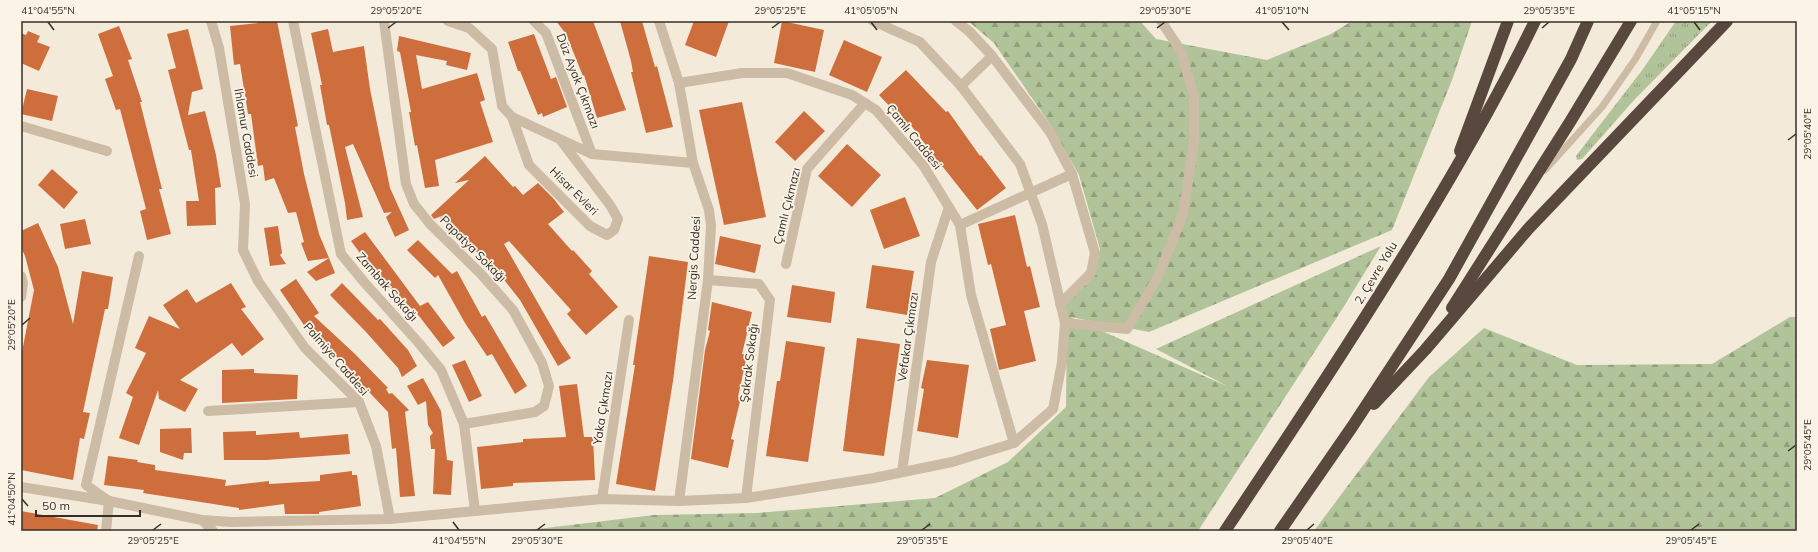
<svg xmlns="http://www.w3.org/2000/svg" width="1818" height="552" viewBox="0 0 1818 552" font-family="Mulish,sans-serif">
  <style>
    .grass { fill: url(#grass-tufts) }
    .forest { fill: url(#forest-firs) }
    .building { fill: #ce6e3d }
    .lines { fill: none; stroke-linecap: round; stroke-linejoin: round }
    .service { stroke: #ccbba5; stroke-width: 7 }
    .minor { stroke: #ccbba5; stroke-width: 10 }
    .motorway { stroke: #59483d; stroke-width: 12 }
    .ticks { fill: none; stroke: #372e27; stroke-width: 1.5 }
    .labels { text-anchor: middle; stroke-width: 3.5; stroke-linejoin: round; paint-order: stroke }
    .street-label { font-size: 12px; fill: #372e27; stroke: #fbf3e6 }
    .neatline { fill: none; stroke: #372e27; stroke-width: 1.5 }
    .ticks-label { font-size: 10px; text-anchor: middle; fill: #372e27 }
  </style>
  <defs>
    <pattern id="grass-tufts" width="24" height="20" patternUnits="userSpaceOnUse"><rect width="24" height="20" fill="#b1c399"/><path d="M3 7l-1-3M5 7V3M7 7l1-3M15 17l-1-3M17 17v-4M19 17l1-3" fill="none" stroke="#919f7d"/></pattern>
    <pattern id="forest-firs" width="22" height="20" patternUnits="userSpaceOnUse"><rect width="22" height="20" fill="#b1c399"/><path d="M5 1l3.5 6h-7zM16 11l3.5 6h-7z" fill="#919f7d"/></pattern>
  </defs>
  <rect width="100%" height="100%" fill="#f3eada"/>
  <polygon class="grass" points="1676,21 1712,21 1635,99 1582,159 1577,160 1576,156 1643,69"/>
  <g class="forest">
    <polygon points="968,21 1140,21 1156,39 1267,60 1331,34 1352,21 1472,21 1452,80 1392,230 1149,332 1070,317 1229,387 1156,349 1381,246 1341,311 1198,531 521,531 654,515 757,513 935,498 1008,462 1066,407 1067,316 1062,305 1094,275 1100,249 1079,175 1050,124 994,43"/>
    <polygon points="1790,317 1797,317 1797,531 1314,531 1429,377 1484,328 1577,365 1712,364"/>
  </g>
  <g class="building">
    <polygon points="258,21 277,21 298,126 295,127 304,174 319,234 329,258 308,261 301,243 304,242 296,212 288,213 274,178 265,181 263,165 258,166 251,114 248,114 240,64 234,65 230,26 258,23"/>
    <polygon points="556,21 593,21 626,110 597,118 584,75 583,76 566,34"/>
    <polygon points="620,21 642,21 655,67 657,66 673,127 646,133 631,72 633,72 631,61"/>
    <polygon points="694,21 729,21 716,57 685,45"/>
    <polygon points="782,21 824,30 815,72 774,63"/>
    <polygon points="119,26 132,59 128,60 142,102 140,102 162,189 159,189 171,234 147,240 140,211 146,209 120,109 116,110 105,79 113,76 98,34"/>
    <polygon points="188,29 203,89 192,92 188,115 205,111 216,155 221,187 215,188 216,225 187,226 186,201 199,201 191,150 189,150 168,70 176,68 167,34"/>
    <polygon points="328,29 333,52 364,46 370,89 390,188 409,230 395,237 386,217 392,212 384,213 353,144 345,147 363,217 347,220 345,203 329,125 327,125 320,85 322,85 311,33"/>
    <polygon points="28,31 40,36 37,42 50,47 39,71 21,63 21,33 26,35"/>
    <polygon points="534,34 551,79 556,77 567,107 543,117 542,113 538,115 520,71 518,71 508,42"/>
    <polygon points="399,36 471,53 467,70 446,65 447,61 416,55 422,89 477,73 485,100 480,102 493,142 435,160 439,186 425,188 417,145 415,146 409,112 411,112 400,52 397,51"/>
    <polygon points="844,40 882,57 867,92 829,75"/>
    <polygon points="906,70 946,112 948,111 980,156 981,155 1006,188 977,210 943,167 942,167 910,124 908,126 879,95"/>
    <polygon points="27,89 58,96 52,121 21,114"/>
    <polygon points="742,102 766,217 724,225 699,110"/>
    <polygon points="804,111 825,131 795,161 775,142"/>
    <polygon points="847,144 881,175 852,207 818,176"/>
    <polygon points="485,156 513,187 515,186 523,195 538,183 553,198 564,212 548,224 572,251 573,250 592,271 589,274 618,307 586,335 567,314 571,310 509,241 504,244 561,343 571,358 558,366 520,300 490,262 488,264 458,232 456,234 440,218 444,215 434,219 431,215 469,180 455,183"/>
    <polygon points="52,169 78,192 64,209 38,185"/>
    <polygon points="905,197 920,236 884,249 870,210"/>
    <polygon points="1015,215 1027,267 1030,266 1040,307 1024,311 1036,361 999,370 990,329 1006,325 991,264 988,265 978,224"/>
    <polygon points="85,219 91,244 65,249 60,224"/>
    <polygon points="38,223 58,267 73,324 82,271 113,277 108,309 105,309 83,412 90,413 84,439 80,438 73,480 21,470 21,357 34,290 25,256 21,247 21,231"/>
    <polygon points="278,226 282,253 280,255 286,264 270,266 264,228"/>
    <polygon points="365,232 420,306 428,302 455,338 443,347 419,316 376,273 375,273 351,241"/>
    <polygon points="720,236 761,245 755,273 715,264"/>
    <polygon points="418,240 452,274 457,271 482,317 485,315 527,386 515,394 492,354 487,356 465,323 438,275 435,278 407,250"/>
    <polygon points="649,256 688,262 673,381 655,491 616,484 635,365 633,365"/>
    <polygon points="329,258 335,273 316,281 307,272"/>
    <polygon points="872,265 914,271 907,315 866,308"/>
    <polygon points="296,279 319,313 314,316 355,354 388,388 386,389 389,394 392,393 409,410 405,412 415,496 400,497 396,448 392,449 388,412 353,375 355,374 306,328 280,290"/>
    <polygon points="231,283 246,307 241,309 264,339 242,356 232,343 180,380 198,389 185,412 159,399 158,390 139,445 119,438 133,397 126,393 146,353 135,348 149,316 180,329 163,305 187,289 196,303"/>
    <polygon points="342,283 378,320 380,319 408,350 417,366 402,377 398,368 366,332 330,295"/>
    <polygon points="792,285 835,292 831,323 787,317"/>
    <polygon points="712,302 752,312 742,354 747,355 738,397 741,397 731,439 734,440 728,468 691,459 705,350 710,331 708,330"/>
    <polygon points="857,338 900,344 884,456 843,451"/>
    <polygon points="786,341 825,347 808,462 766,456 777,381 780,381"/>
    <polygon points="465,360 482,396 469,402 452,365"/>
    <polygon points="927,360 969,365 958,438 917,431 924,389 921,388"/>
    <polygon points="254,369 254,373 298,375 297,399 222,403 222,370"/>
    <polygon points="423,378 441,411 447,460 453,461 451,495 433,494 435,449 431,449 430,436 433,433 428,425 426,401 418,405 407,386"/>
    <polygon points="577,384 584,437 593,437 595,480 513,483 513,486 481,489 477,447 523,442 523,439 566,437 559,386"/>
    <polygon points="191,428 192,453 184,453 183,460 160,452 160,429"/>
    <polygon points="256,431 256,435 299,432 300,438 348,434 350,454 266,460 224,460 223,432"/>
    <polygon points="108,456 138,460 137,462 155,465 155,470 226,480 225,486 269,481 269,484 320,481 320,475 352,471 352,475 357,475 361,506 319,512 319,514 285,514 284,504 239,510 239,508 143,493 144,490 104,485"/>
    <polygon points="21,511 98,525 97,531 21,531"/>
  </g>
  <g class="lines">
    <polyline class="service" points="1545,170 1602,107 1636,58 1657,21"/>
    <g class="minor">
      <polyline points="211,21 219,48 245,204 243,250 258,281 305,348 359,402 376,446 390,519"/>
      <polyline points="293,21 341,254 364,282 418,342 441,370 464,424 475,511"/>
      <polyline points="384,21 406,184 414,204 430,224 480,273 513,310 542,363 549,386 544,406 535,412 464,424"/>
      <polyline points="448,21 469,28 492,49 502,106 512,117 592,154 693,163"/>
      <polyline points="534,21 546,33 592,154"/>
      <polyline points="659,21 679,83 693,163 709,210 711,226 708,280 679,501"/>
      <polyline points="956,21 970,32 992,56 1050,132 1072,174 1095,253 1091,273 1060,304"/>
      <polyline points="679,83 742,73 787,73 852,95 876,110 923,165 960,225 971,295 1014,443"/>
      <polyline points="961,86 992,56"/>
      <polyline points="512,117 529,165 590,226 607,235 614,230 618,219 610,205 562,142"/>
      <polyline points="21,126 107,151"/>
      <polyline points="960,225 1072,174"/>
      <polyline points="786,264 807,169 865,103"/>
      <polyline points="21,276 23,283 21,297"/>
      <polyline points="708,280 759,284 770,300 746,498"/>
      <polyline points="1065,323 1127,329 1158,277 1183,214 1194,142 1194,96 1181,51 1161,21"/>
      <polyline points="208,411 359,402"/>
      <polyline points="902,472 931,262 949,207"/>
      <polyline points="21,487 109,501 202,520 231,522 390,519 602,499 679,501 746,498 874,478 952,462 1014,443 1053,409 1062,362 1065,323 1042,224 1020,164 961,86 920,42 873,21"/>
      <polyline points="602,499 629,320"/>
      <polyline points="202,520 213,531"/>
      <polyline points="106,531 109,501 86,485 139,256"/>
    </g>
    <g class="motorway">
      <polyline points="1460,151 1508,21"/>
      <polyline points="1452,308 1570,122 1631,21"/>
      <polyline points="1374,404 1425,350 1529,228 1727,21"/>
      <path d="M1225,531C1290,434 1354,337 1415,237C1458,166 1499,96 1535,21"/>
      <polyline points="1280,531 1352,427 1449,279 1571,59 1588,21"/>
    </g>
  </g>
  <path class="ticks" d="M48,22L54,30M871,22L877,30M1282,22L1289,30M1694,22L1700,30M388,28L396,22M772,28L780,22M1157,28L1165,22M1542,28L1549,22M1788,140L1796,134M22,325L30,318M1788,451L1796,445M22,499L28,506M453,522L459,530M153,530L161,524M537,530L545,524M922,530L930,524M1307,530L1314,524M1691,530L1699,524"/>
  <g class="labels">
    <g class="street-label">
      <text transform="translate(578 81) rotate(69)" y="4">Düz Ayak Çıkmazı</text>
      <text transform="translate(246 133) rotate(80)" y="4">Ihlamur Caddesi</text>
      <text transform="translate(914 137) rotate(51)" y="4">Çamlı Caddesi</text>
      <text transform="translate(574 191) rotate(45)" y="4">Hisar Evleri</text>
      <text transform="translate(787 206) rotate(-76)" y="4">Çamlı Çıkmazı</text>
      <text transform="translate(473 249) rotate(45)" y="4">Papatya Sokağı</text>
      <text transform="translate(694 258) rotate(-87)" y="4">Nergis Caddesi</text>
      <text transform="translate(1376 273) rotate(-59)" y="4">2. Çevre Yolu</text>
      <text transform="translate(387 287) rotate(49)" y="4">Zambak Sokağı</text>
      <text transform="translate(908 337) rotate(-82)" y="4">Vefakar Çıkmazı</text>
      <text transform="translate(336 359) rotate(49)" y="4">Palmiye Caddesi</text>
      <text transform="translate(749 363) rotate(-83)" y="4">Şakrak Sokağı</text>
      <text transform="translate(603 408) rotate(-81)" y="4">Yaka Çıkmazı</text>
    </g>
  </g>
  <rect width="1818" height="552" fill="none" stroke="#fbf3e6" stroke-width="44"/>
  <path d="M36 510v6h104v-6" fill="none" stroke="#372e27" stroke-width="2"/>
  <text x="42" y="510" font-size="12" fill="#372e27" stroke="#fbf3e6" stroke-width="3" paint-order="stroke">50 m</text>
  <rect x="22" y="22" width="1774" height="508" class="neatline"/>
  <g class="ticks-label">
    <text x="48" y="14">41°04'55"N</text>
    <text x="396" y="14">29°05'20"E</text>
    <text x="780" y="14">29°05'25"E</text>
    <text x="871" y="14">41°05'05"N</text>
    <text x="1165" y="14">29°05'30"E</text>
    <text x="1282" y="14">41°05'10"N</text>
    <text x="1549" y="14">29°05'35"E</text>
    <text x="1694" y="14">41°05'15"N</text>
    <text transform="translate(1807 134) rotate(-90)" y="4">29°05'40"E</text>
    <text transform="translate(11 325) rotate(-90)" y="4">29°05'20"E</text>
    <text transform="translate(1807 445) rotate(-90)" y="4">29°05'45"E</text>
    <text transform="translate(11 499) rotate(-90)" y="4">41°04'50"N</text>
    <text x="153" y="544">29°05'25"E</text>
    <text x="459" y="544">41°04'55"N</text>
    <text x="537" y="544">29°05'30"E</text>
    <text x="922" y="544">29°05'35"E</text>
    <text x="1307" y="544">29°05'40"E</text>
    <text x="1691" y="544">29°05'45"E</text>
  </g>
</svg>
